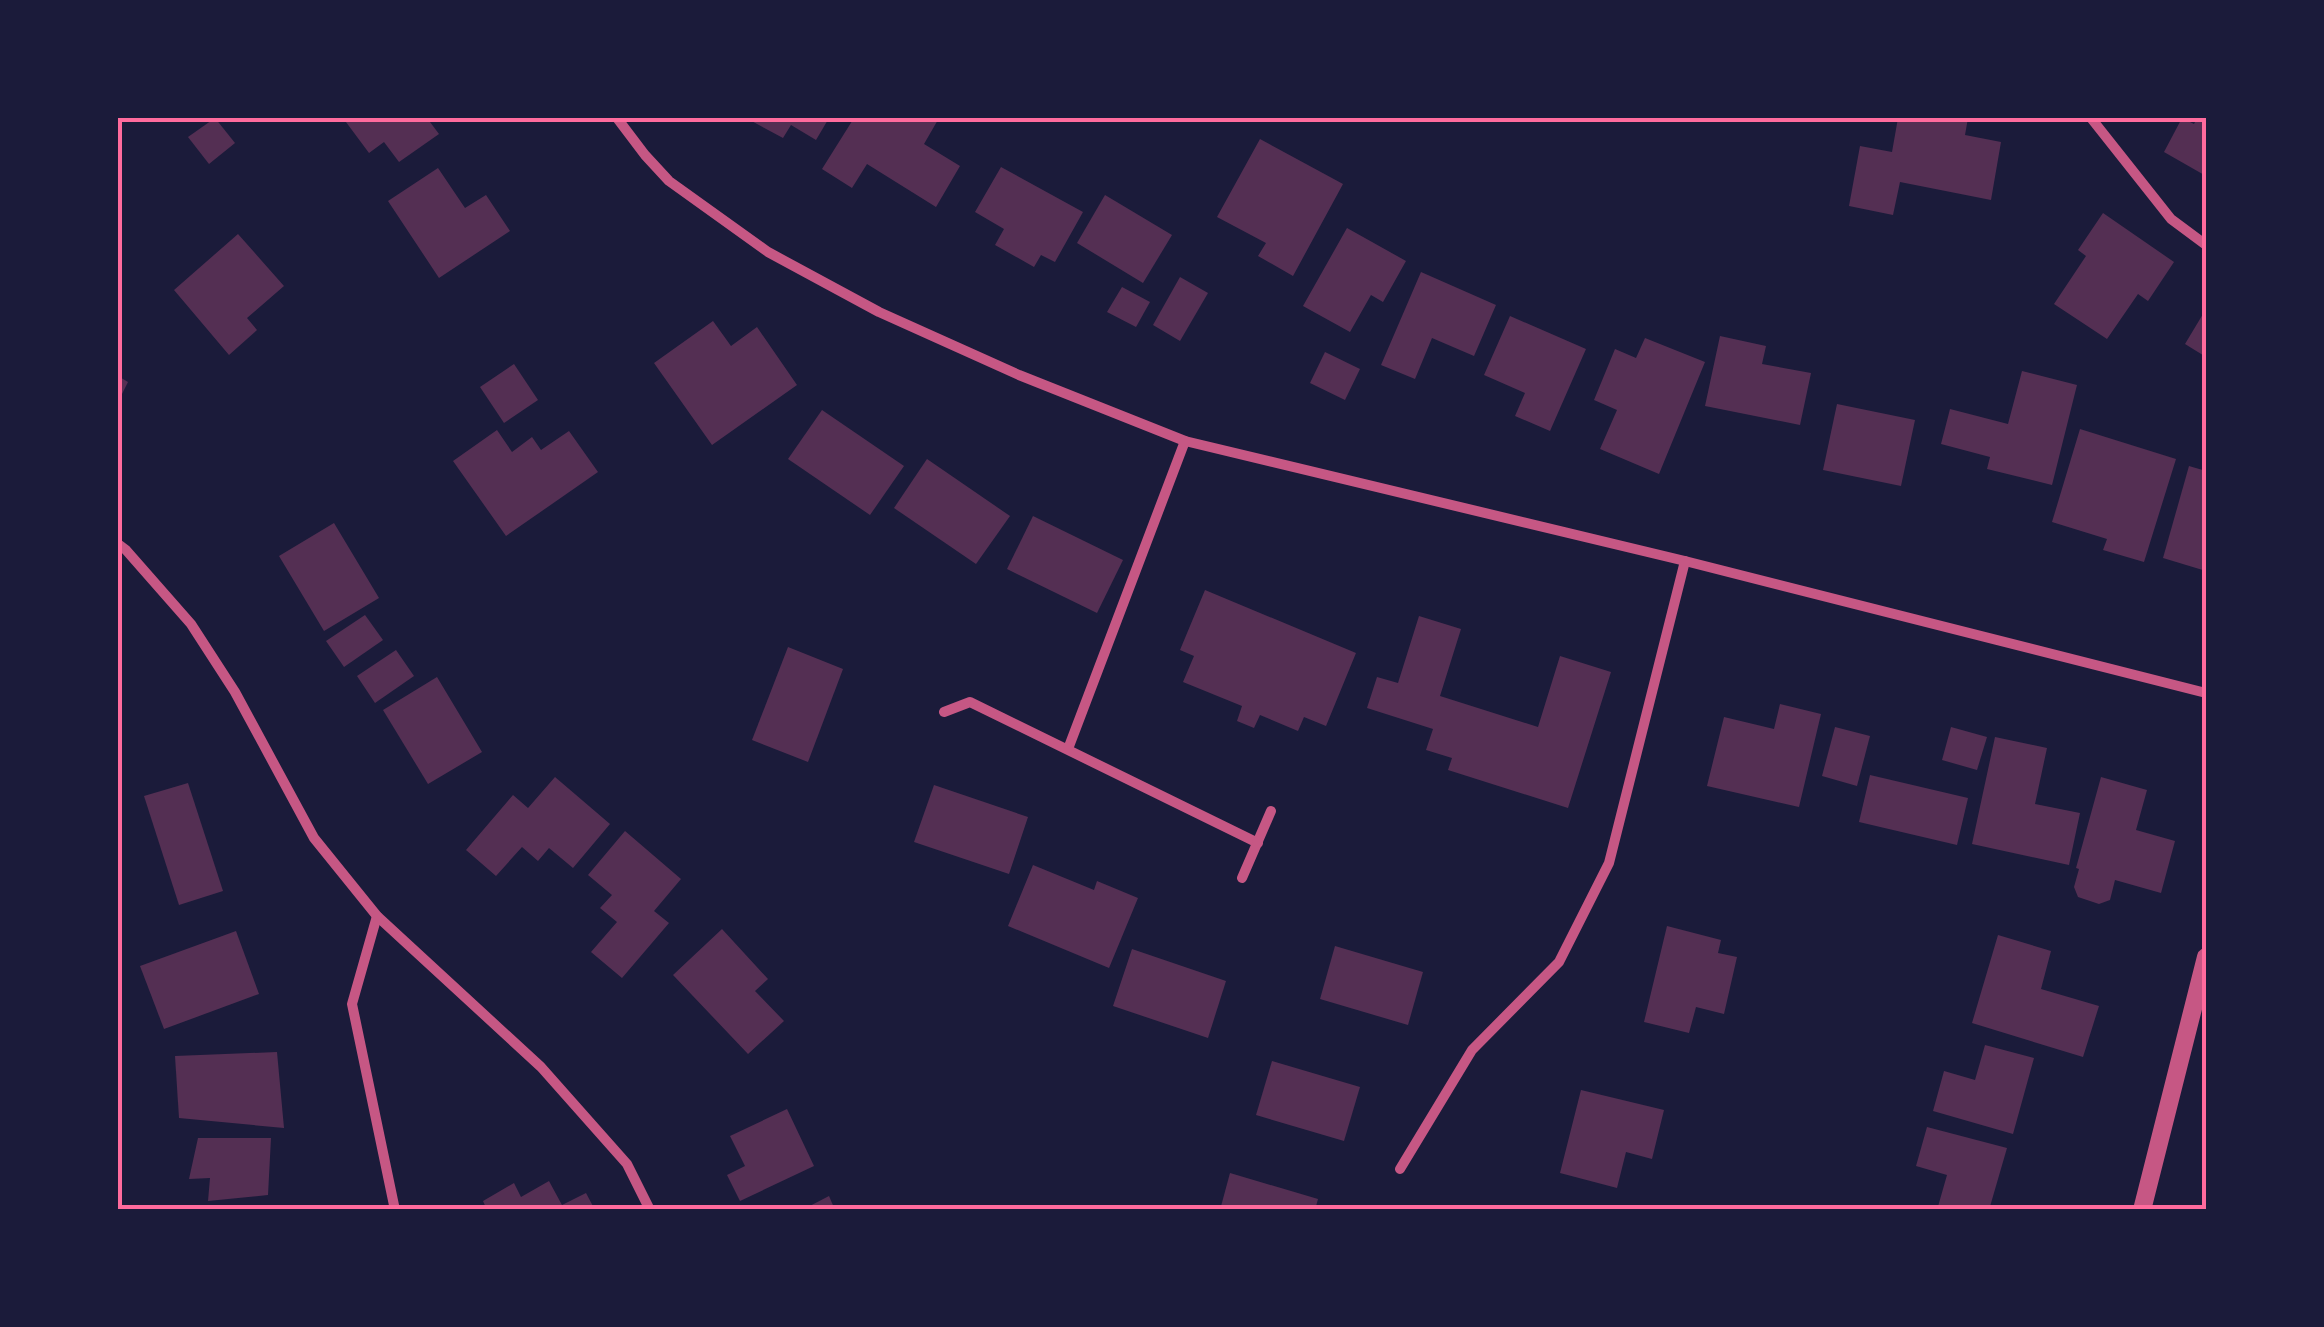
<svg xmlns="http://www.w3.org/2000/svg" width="2324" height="1327" viewBox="0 0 2324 1327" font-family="'Work Sans',sans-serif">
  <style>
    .building { fill: #542f53 }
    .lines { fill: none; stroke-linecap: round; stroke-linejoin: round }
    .minor { stroke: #c65784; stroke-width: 10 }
    .tertiary { stroke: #c65784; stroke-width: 18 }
    .neatline { fill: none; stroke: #ff6b9d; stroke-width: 4 }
  </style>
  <rect width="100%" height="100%" fill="#1b1b3a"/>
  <g class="building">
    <polygon points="215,118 235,143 209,164 188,137"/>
    <polygon points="343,118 427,118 439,134 399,162 384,142 369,153"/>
    <polygon points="746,118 829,118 816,140 791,125 783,138"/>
    <polygon points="854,118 939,118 924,144 960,166 936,207 867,164 852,188 822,169"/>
    <polygon points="1898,118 1968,118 1965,135 2001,142 1991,200 1900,182 1893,215 1849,206 1860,146 1892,152"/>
    <polygon points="2182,118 2194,124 2197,118 2206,118 2206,176 2164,152"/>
    <polygon points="1260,139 1343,184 1293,276 1258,256 1266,243 1217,217"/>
    <polygon points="1001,167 1083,212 1055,262 1041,255 1034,267 995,245 1004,229 975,212"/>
    <polygon points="438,168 465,208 486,195 510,231 439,278 388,201"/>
    <polygon points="1105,195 1172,235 1143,283 1077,243"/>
    <polygon points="2103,213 2174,262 2148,301 2138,294 2107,339 2054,304 2086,256 2078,250"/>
    <polygon points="1347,228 1406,261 1383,302 1371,295 1350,332 1303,306"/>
    <polygon points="238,234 284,286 247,318 257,330 229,355 174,290"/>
    <polygon points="1421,272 1496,305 1474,356 1432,338 1415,379 1381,365"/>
    <polygon points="1180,277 1208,293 1180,341 1153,325"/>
    <polygon points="1122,287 1150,302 1136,327 1107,312"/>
    <polygon points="2206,309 2206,357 2185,344"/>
    <polygon points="1510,316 1586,349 1550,431 1515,416 1525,393 1484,375"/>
    <polygon points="713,321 731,346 757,327 797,385 712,445 654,363"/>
    <polygon points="1720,336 1766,346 1762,364 1811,373 1800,425 1705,406"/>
    <polygon points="1645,338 1705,362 1659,474 1600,449 1617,410 1594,400 1615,349 1636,358"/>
    <polygon points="1325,352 1360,369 1345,400 1310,383"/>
    <polygon points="514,364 538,400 504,423 480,387"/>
    <polygon points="2022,371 2077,385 2052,485 1987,469 1990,457 1941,444 1950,409 2008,424"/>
    <polygon points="118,376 128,382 118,402"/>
    <polygon points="1837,404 1915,420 1901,486 1823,470"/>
    <polygon points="822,410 904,466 870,515 788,459"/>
    <polygon points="2080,429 2176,459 2144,562 2103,550 2107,539 2052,522"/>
    <polygon points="497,430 512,452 532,437 541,450 569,431 598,472 506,536 453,461"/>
    <polygon points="927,459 1010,516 976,564 894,508"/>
    <polygon points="2189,466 2206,471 2206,571 2163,558"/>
    <polygon points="1033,516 1123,560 1097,613 1007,569"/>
    <polygon points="334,523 379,598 324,631 279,556"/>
    <polygon points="1205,590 1356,653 1326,726 1304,717 1298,731 1260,715 1254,728 1237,721 1242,706 1183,682 1194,656 1180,650"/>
    <polygon points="365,615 383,640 344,667 326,641"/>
    <polygon points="1419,616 1461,629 1440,696 1538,727 1560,656 1611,672 1568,808 1448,770 1452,758 1426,750 1433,729 1367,708 1377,677 1398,683"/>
    <polygon points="788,647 843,669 808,762 752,740"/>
    <polygon points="396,650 414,676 375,703 357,676"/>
    <polygon points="437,677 482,752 428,784 383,710"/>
    <polygon points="1780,704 1821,714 1799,807 1707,786 1724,717 1774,729"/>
    <polygon points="1835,727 1870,736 1857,786 1822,776"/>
    <polygon points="1951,727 1987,737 1977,770 1942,760"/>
    <polygon points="1995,737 2047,748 2035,804 2080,813 2069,865 1972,844"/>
    <polygon points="1870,775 1968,798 1957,845 1859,822"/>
    <polygon points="555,777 610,824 573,868 549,848 538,861 522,847 496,876 466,850 513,795 528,808"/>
    <polygon points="2101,777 2147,790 2136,830 2175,841 2161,893 2115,880 2110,900 2099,904 2078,897 2074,887 2079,869 2076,868"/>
    <polygon points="188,783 223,891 179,905 144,796"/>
    <polygon points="934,785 1028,817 1009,874 914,842"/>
    <polygon points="625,831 681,879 654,911 669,923 622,978 591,952 617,922 600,908 612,895 588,875"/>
    <polygon points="1033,865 1094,890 1097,881 1138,898 1109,968 1008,926"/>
    <polygon points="1667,926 1721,940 1718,953 1737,957 1724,1014 1696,1007 1689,1033 1644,1022"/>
    <polygon points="722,929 768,979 755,991 784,1021 748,1054 673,975"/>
    <polygon points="236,931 259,994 164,1029 140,966"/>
    <polygon points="1998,935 2051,951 2041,989 2099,1006 2083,1057 1972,1023"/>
    <polygon points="1335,946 1423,972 1408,1025 1320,999"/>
    <polygon points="1132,949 1226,981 1208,1038 1113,1006"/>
    <polygon points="1985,1045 2034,1058 2013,1134 1933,1111 1944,1071 1975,1080"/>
    <polygon points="277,1052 284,1128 179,1118 175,1056"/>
    <polygon points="1272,1061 1360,1087 1344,1141 1256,1115"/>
    <polygon points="1581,1090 1664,1110 1652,1159 1626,1152 1617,1188 1560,1173"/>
    <polygon points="787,1109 814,1166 740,1201 727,1175 745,1166 730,1136"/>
    <polygon points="1927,1127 2007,1148 1989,1210 1937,1210 1947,1175 1916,1166"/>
    <polygon points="198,1138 271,1138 268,1195 208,1201 210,1178 189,1179"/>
    <polygon points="1230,1173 1318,1199 1315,1210 1220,1210"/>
    <polygon points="549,1181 562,1205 586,1193 595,1210 487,1210 483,1201 514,1183 521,1197"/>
    <polygon points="829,1196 835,1210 802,1210"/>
  </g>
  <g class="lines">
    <g class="minor">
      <polyline points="617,118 645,155 669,181 768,252 879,312 1019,375 1185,441 1685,561 2206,693"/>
      <polyline points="2091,118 2171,219 2206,245"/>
      <polyline points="118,544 126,550 191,624 235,692 314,838 377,916 541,1067 627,1164 650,1210"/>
      <polyline points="944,712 970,702 1258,843"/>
      <polyline points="1068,749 1185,441"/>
      <polyline points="1242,878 1271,811"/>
      <polyline points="377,916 352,1004 395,1210"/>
      <polyline points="1400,1169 1472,1050 1559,962 1609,863 1685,561"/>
    </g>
    <polyline class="tertiary" points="2142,1210 2206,957"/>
  </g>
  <rect width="2324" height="1327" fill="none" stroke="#1b1b3a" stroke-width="240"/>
  <rect x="120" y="120" width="2084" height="1087" class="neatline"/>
</svg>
